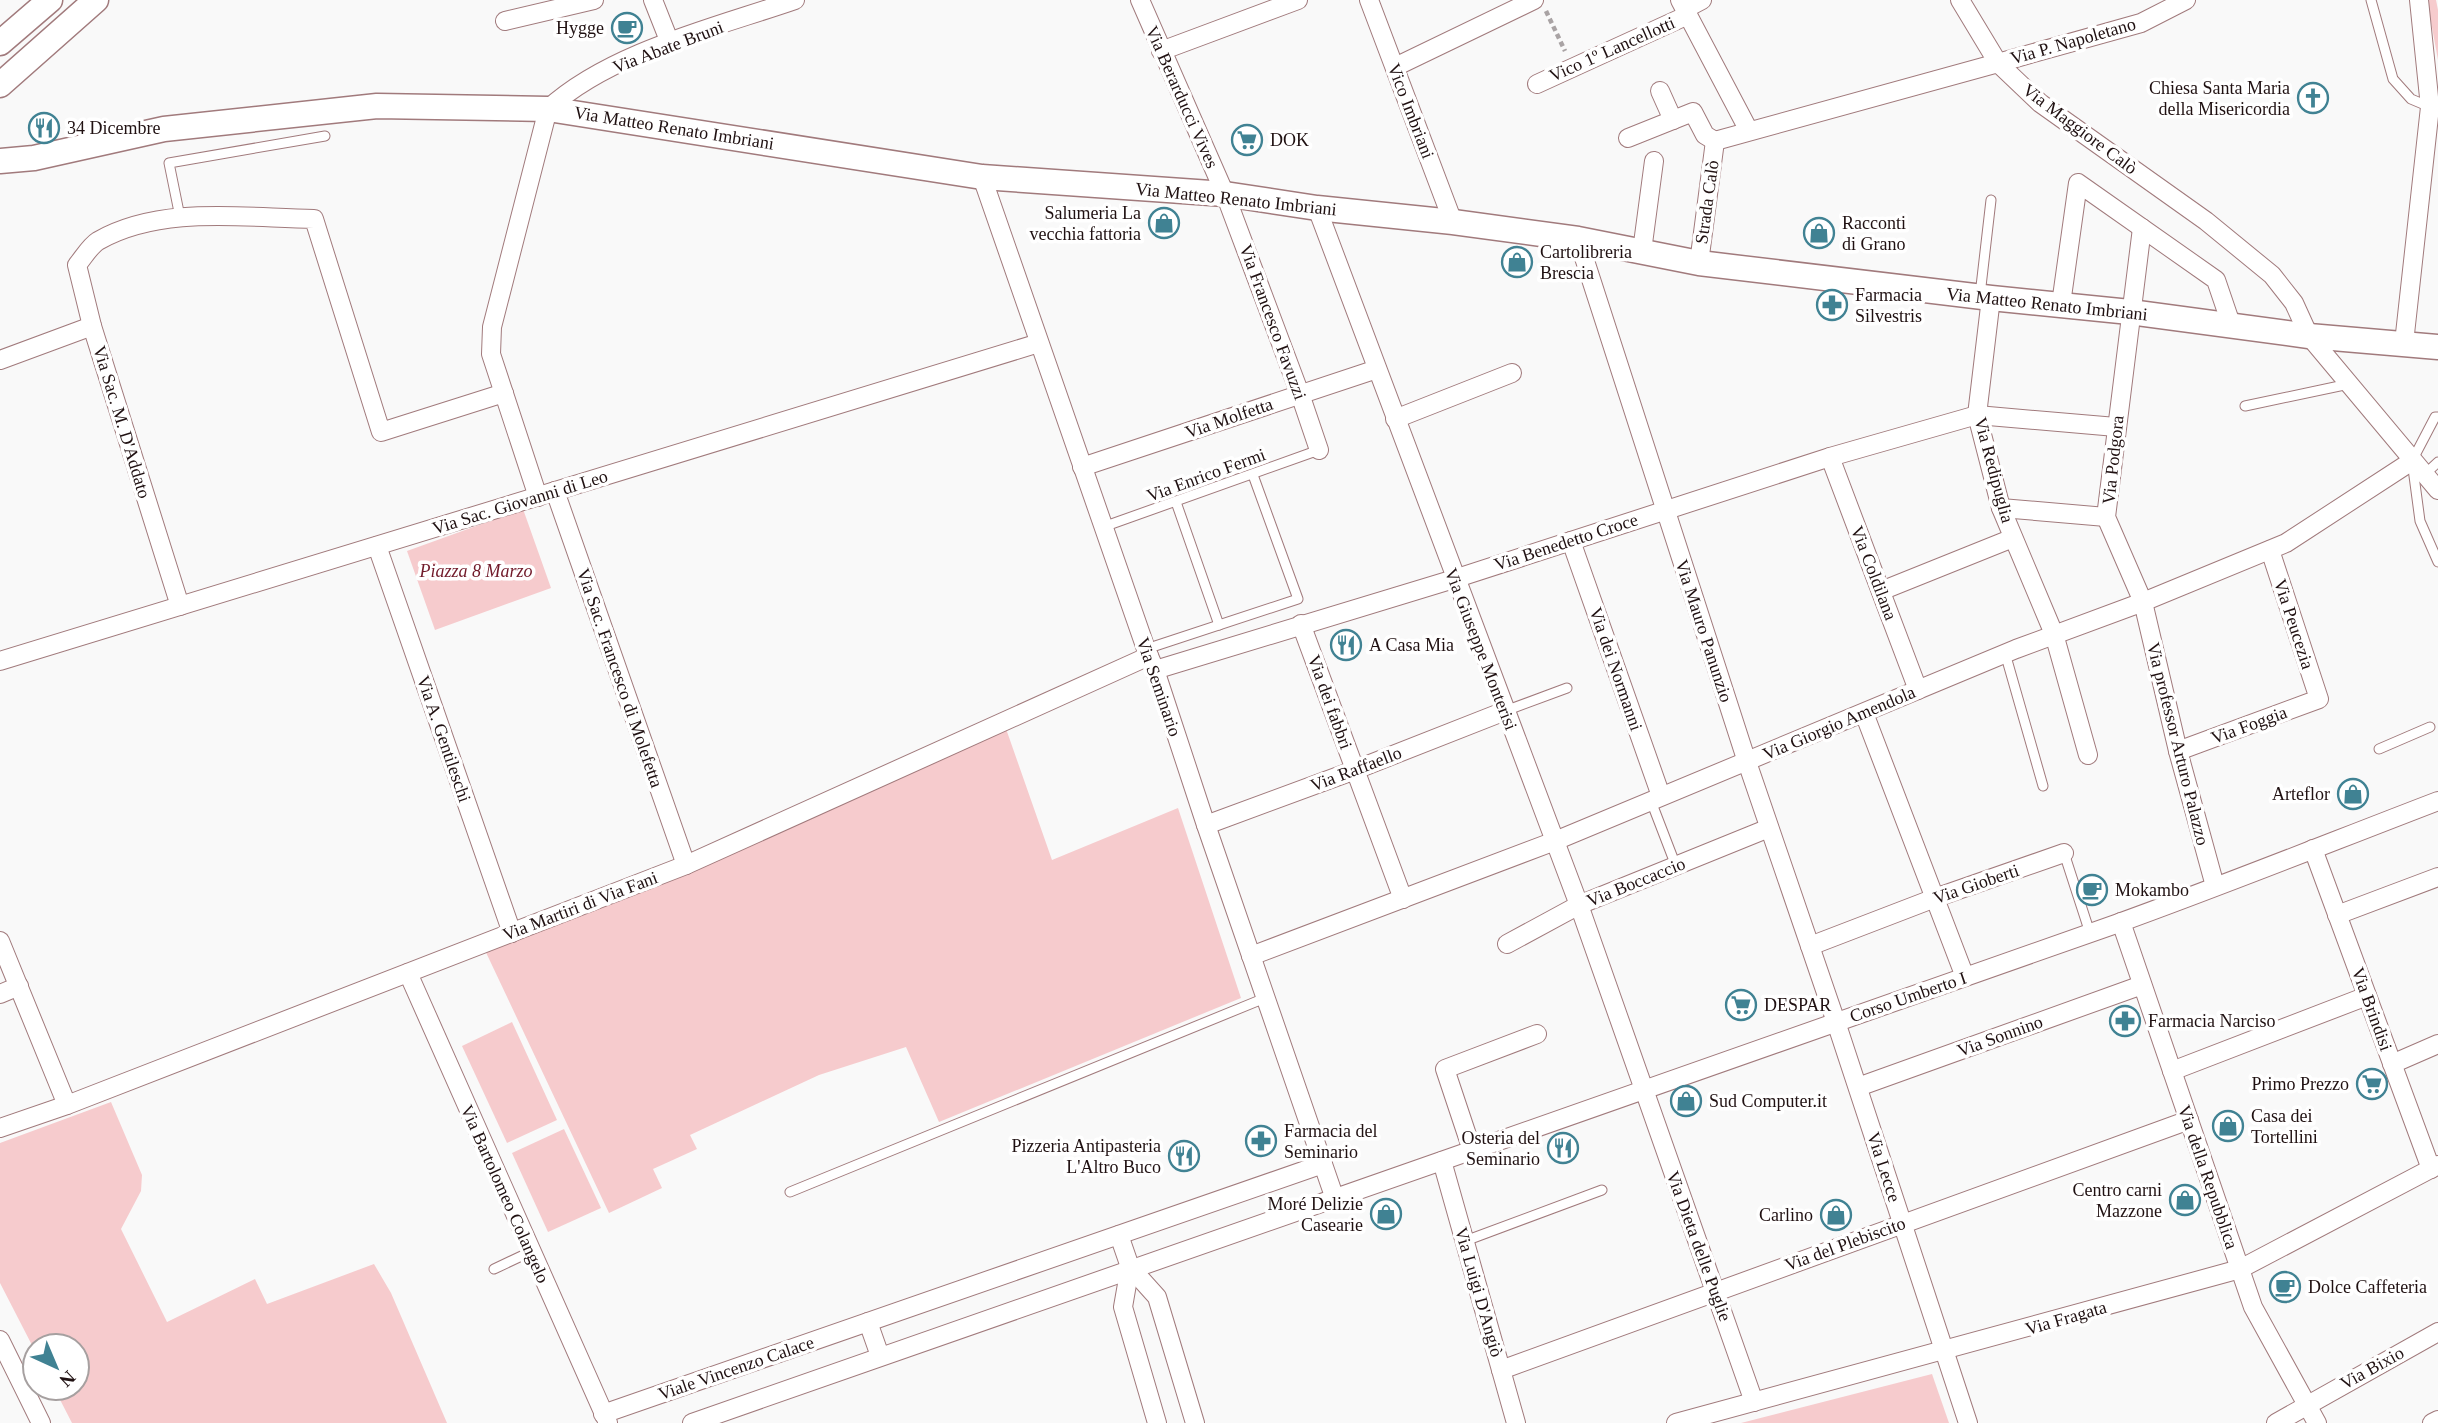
<svg xmlns="http://www.w3.org/2000/svg" width="2438" height="1423" viewBox="0 0 2438 1423" font-family="'Times New Roman',serif">
  <style>
    .green { fill: #f6cbcd }
    .lines { fill: none; stroke-linecap: round; stroke-linejoin: round }
    .lane-casing { stroke: #a17a7c; stroke-width: 11 }
    .street-casing { stroke: #a17a7c; stroke-width: 20 }
    .secondary-casing { stroke: #a17a7c; stroke-width: 27 }
    .path { stroke: #a9a3a4; stroke-width: 4.5; stroke-dasharray: 5 3.5; stroke-linecap: butt }
    .lane { stroke: #fff; stroke-width: 9 }
    .street { stroke: #fff; stroke-width: 18 }
    .secondary { stroke: #fff; stroke-width: 24 }
    .labels { text-anchor: middle; stroke-width: 7; stroke-linejoin: round; paint-order: stroke }
    .poi-label { font-size: 18px; fill: #201112; stroke: #fff; text-anchor: start }
    .street-label { font-size: 18px; fill: #201112; stroke: #fff }
    .park-label { font-size: 18px; font-style: italic; fill: #711a2a; stroke: #fff }
  </style>
  <rect width="100%" height="100%" fill="#f9f9f9"/>
  <g class="green">
    <polygon points="2427,0 2436,0 2438,10 2438,60"/>
    <polygon points="523,509 551,588 435,630 407,551"/>
    <polygon points="1004,723 1052,860 1178,808 1241,998 939,1122 906,1047 819,1075 690,1135 697,1149 653,1169 662,1188 609,1213 482,944"/>
    <polygon points="512,1022 557,1120 507,1143 462,1046"/>
    <polygon points="111,1102 142,1175 141,1191 121,1229 167,1322 255,1279 267,1304 374,1264 391,1293 447,1423 72,1423 54,1388 77,1388 77,1346 35,1346 35,1351 0,1283 0,1143"/>
    <polygon points="564,1129 601,1208 548,1232 512,1153"/>
    <polygon points="1932,1374 1949,1423 1741,1423"/>
  </g>
  <g class="lines">
    <g class="lane-casing">
      <g id="lane">
        <polyline points="2371,0 2393,79 2411,99 2430,107"/>
        <polyline points="180,217 169,163 325,136"/>
        <polyline points="1980,295 1991,200"/>
        <polyline points="2245,406 2349,384"/>
        <polyline points="2438,417 2435,417 2412,461 2420,521 2438,562"/>
        <polyline points="2424,475 2438,462"/>
        <polyline points="1176,502 1219,625"/>
        <polyline points="1103,527 1319,450"/>
        <polyline points="1146,649 1298,599 1253,475"/>
        <polyline points="2005,653 2043,786"/>
        <polyline points="1505,711 1567,688"/>
        <polyline points="2379,749 2430,727"/>
        <polyline points="1651,801 1676,866"/>
        <polyline points="2064,853 2090,933"/>
        <polyline points="790,1192 1265,998"/>
        <polyline points="1465,1241 1602,1190"/>
        <polyline points="494,1269 530,1252"/>
      </g>
    </g>
    <g class="street-casing">
      <g id="street">
        <polyline points="653,0 670,43"/>
        <polyline points="1140,0 1225,194 1300,394 1319,450"/>
        <polyline points="1369,0 1453,222"/>
        <polyline points="1680,0 1749,131"/>
        <polyline points="1960,0 1998,63 2141,23 2186,0"/>
        <polyline points="1685,9 1702,0"/>
        <polyline points="505,21 594,0"/>
        <polyline points="1161,51 1298,0"/>
        <polyline points="1395,67 1534,0"/>
        <polyline points="1537,84 1688,15"/>
        <polyline points="1660,91 1673,120"/>
        <polyline points="1628,138 1693,112 1705,135 1715,141"/>
        <polyline points="1715,141 1998,63 2040,103 2206,221 2272,275 2294,303 2309,336 2438,490"/>
        <polyline points="982,177 1146,649 1155,670 1206,825 1335,1199"/>
        <polyline points="1317,208 1579,905 1754,1402"/>
        <polyline points="2142,228 2106,517 2143,602 2178,751 2215,886"/>
        <polyline points="1578,239 1747,762 1836,1022 1968,1423"/>
        <polyline points="1642,251 1654,161"/>
        <polyline points="1699,263 1715,141"/>
        <polyline points="1991,298 1977,415 2001,508 2054,634 2088,755"/>
        <polyline points="2061,304 2078,183 2216,280 2232,327"/>
        <polyline points="2404,343 2430,107 2419,0"/>
        <polyline points="0,360 92,326"/>
        <polyline points="1395,419 1512,373"/>
        <polyline points="1830,457 1918,690"/>
        <polyline points="1082,467 1377,369"/>
        <polyline points="555,491 686,865"/>
        <path d="M538,497L491,354L492,327L548,109C610,52 717,27 795,0"/>
        <polyline points="2001,508 2106,517"/>
        <polyline points="1571,541 1661,796"/>
        <polyline points="377,546 512,933"/>
        <polyline points="1881,591 2013,538"/>
        <path d="M180,606L92,326L77,265C83,258 90,246 98,241C161,205 244,218 314,219L381,432L504,393"/>
        <polyline points="1301,624 1403,899"/>
        <polyline points="0,661 1039,343"/>
        <polyline points="1155,670 1454,579 1830,457 1977,415 2116,427"/>
        <polyline points="1864,713 1965,977"/>
        <polyline points="2178,751 2319,699 2270,550"/>
        <polyline points="1206,825 1355,770 1505,711"/>
        <polyline points="2313,849 2431,1169"/>
        <polyline points="2337,915 2438,877"/>
        <polyline points="2121,922 2253,1307 2317,1423"/>
        <polyline points="0,941 67,1105"/>
        <polyline points="1507,944 1579,905 1769,828"/>
        <polyline points="1810,946 1935,898 2064,853"/>
        <polyline points="1251,956 1555,841 2016,649 2143,602 2286,543 2412,461"/>
        <polyline points="408,973 608,1423"/>
        <polyline points="0,994 19,986"/>
        <polyline points="2392,1064 2438,1044"/>
        <polyline points="2172,1071 2367,996"/>
        <polyline points="1858,1087 2142,985"/>
        <polyline points="0,1128 67,1105 686,865 1149,656"/>
        <polyline points="1472,1150 1445,1069 1537,1034"/>
        <polyline points="1442,1161 1516,1423"/>
        <polyline points="1119,1235 1130,1267 1157,1297 1195,1423"/>
        <polyline points="1130,1267 1123,1307 1157,1423"/>
        <polyline points="868,1322 880,1356"/>
        <polyline points="0,1340 41,1423"/>
        <polyline points="1501,1370 2189,1120"/>
        <polyline points="603,1414 1323,1164"/>
        <path d="M692,1423C1165,1254 1643,1094 2116,924C2224,885 2331,842 2438,801"/>
        <polyline points="1676,1423 2240,1269 2438,1165"/>
        <polyline points="2276,1423 2438,1332"/>
        <polyline points="2432,1423 2438,1420"/>
      </g>
    </g>
    <g class="secondary-casing">
      <g id="secondary">
        <polyline points="0,43 50,0"/>
        <polyline points="0,85 96,0"/>
        <polyline points="0,161 34,158 164,129 377,106 548,109 982,177 1225,194 1317,208 1453,222 1578,239 1699,263 1991,298 2130,312 2309,336 2438,347"/>
      </g>
    </g>
    <polyline class="path" points="1546,11 1565,51"/>
    <use href="#lane" class="lane"/>
    <use href="#street" class="street"/>
    <use href="#secondary" class="secondary"/>
  </g>
  <defs>
    <g id="cafe-ring" transform="scale(1.575)"><circle r="9.5" fill="#fff" stroke="#408293" stroke-width="1.5"/><path d="M-5.5-4.5H6V0H3Q3 3.5 0 3.5H-2.5Q-5.5 3.5-5.5 0ZM3-3.2v2h1.7v-2ZM-6 4.5H4V6H-6Z" fill="#408293"/></g>
    <g id="church-ring" transform="scale(1.575)"><circle r="9.5" fill="#fff" stroke="#408293" stroke-width="1.5"/><path d="M-1.2-6h2.4v3.5h3.3v2.4h-3.3V6h-2.4V-.1h-3.3v-2.4h3.3Z" fill="#408293"/></g>
    <g id="restaurant-ring" transform="scale(1.575)"><circle r="9.5" fill="#fff" stroke="#408293" stroke-width="1.5"/><path d="M-5-6h1v4h1v-4h1v4h1v-4h1v5L-1.5 .5V6h-2V.5L-5-1ZM5-6V6H3V1.5H1.5Q1.5-4 5-6Z" fill="#408293"/></g>
    <g id="supermarket-ring" transform="scale(1.575)"><circle r="9.5" fill="#fff" stroke="#408293" stroke-width="1.5"/><path d="M-6-5.5h2.5l.6 2H6L4.5 2H-2.5L-4.4-4H-6ZM-1.5 3.2a1.3 1.3 0 1 0 .1 0ZM3 3.2a1.3 1.3 0 1 0 .1 0Z" fill="#408293"/></g>
    <g id="shop-ring" transform="scale(1.575)"><circle r="9.5" fill="#fff" stroke="#408293" stroke-width="1.5"/><path d="M-5-2.5h2.3a2.7 3.5 0 0 1 5.4 0H5L5.5 6h-11ZM-1.5-2.5h3a1.5 2.3 0 0 0-3 0Z" fill="#408293"/></g>
    <g id="pharmacy-ring" transform="scale(1.575)"><circle r="9.5" fill="#fff" stroke="#408293" stroke-width="1.5"/><path d="M-2-6h4v4h4v4h-4v4h-4v-4h-4v-4h4Z" fill="#408293"/></g>
  </defs>
  <g fill-rule="evenodd">
    <use href="#cafe-ring" x="627" y="28"/>
    <use href="#church-ring" x="2313" y="98"/>
    <use href="#restaurant-ring" x="44" y="128"/>
    <use href="#supermarket-ring" x="1247" y="140"/>
    <use href="#shop-ring" x="1164" y="223"/>
    <use href="#shop-ring" x="1819" y="233"/>
    <use href="#shop-ring" x="1517" y="262"/>
    <use href="#pharmacy-ring" x="1832" y="305"/>
    <use href="#restaurant-ring" x="1346" y="645"/>
    <use href="#shop-ring" x="2353" y="794"/>
    <use href="#cafe-ring" x="2092" y="890"/>
    <use href="#supermarket-ring" x="1741" y="1005"/>
    <use href="#pharmacy-ring" x="2125" y="1021"/>
    <use href="#supermarket-ring" x="2372" y="1084"/>
    <use href="#shop-ring" x="1686" y="1101"/>
    <use href="#shop-ring" x="2228" y="1126"/>
    <use href="#pharmacy-ring" x="1261" y="1141"/>
    <use href="#restaurant-ring" x="1563" y="1148"/>
    <use href="#restaurant-ring" x="1184" y="1156"/>
    <use href="#shop-ring" x="2185" y="1200"/>
    <use href="#shop-ring" x="1386" y="1214"/>
    <use href="#shop-ring" x="1836" y="1215"/>
    <use href="#cafe-ring" x="2285" y="1287"/>
  </g>
  <g class="labels">
    <g class="poi-label">
      <text x="604" y="34" text-anchor="end">Hygge</text>
      <text x="2290" y="94" text-anchor="end">Chiesa Santa Maria<tspan x="2290" dy="21">della Misericordia</tspan></text>
      <text x="67" y="134">34 Dicembre</text>
      <text x="1270" y="146">DOK</text>
      <text x="1141" y="219" text-anchor="end">Salumeria La<tspan x="1141" dy="21">vecchia fattoria</tspan></text>
      <text x="1842" y="229">Racconti<tspan x="1842" dy="21">di Grano</tspan></text>
      <text x="1540" y="258">Cartolibreria<tspan x="1540" dy="21">Brescia</tspan></text>
      <text x="1855" y="301">Farmacia<tspan x="1855" dy="21">Silvestris</tspan></text>
      <text x="1369" y="651">A Casa Mia</text>
      <text x="2330" y="800" text-anchor="end">Arteflor</text>
      <text x="2115" y="896">Mokambo</text>
      <text x="1764" y="1011">DESPAR</text>
      <text x="2148" y="1027">Farmacia Narciso</text>
      <text x="2349" y="1090" text-anchor="end">Primo Prezzo</text>
      <text x="1709" y="1107">Sud Computer.it</text>
      <text x="2251" y="1122">Casa dei<tspan x="2251" dy="21">Tortellini</tspan></text>
      <text x="1284" y="1137">Farmacia del<tspan x="1284" dy="21">Seminario</tspan></text>
      <text x="1540" y="1144" text-anchor="end">Osteria del<tspan x="1540" dy="21">Seminario</tspan></text>
      <text x="1161" y="1152" text-anchor="end">Pizzeria Antipasteria<tspan x="1161" dy="21">L'Altro Buco</tspan></text>
      <text x="2162" y="1196" text-anchor="end">Centro carni<tspan x="2162" dy="21">Mazzone</tspan></text>
      <text x="1363" y="1210" text-anchor="end">Moré Delizie<tspan x="1363" dy="21">Casearie</tspan></text>
      <text x="1813" y="1221" text-anchor="end">Carlino</text>
      <text x="2308" y="1293">Dolce Caffeteria</text>
    </g>
    <g class="street-label">
      <text transform="translate(2073 41) rotate(-16)" y="6">Via P. Napoletano</text>
      <text transform="translate(668 47) rotate(-21)" y="6">Via Abate Bruni</text>
      <text transform="translate(1612 49) rotate(-24)" y="6">Vico 1º Lancellotti</text>
      <text transform="translate(1182 97) rotate(66)" y="6">Via Berarducci Vives</text>
      <text transform="translate(1411 111) rotate(69)" y="6">Vico Imbriani</text>
      <text transform="translate(674 128) rotate(9)" y="6">Via Matteo Renato Imbriani</text>
      <text transform="translate(2080 129) rotate(37)" y="6">Via Maggiore Calò</text>
      <text transform="translate(1236 199) rotate(6)" y="6">Via Matteo Renato Imbriani</text>
      <text transform="translate(1707 202) rotate(-82)" y="6">Strada Calò</text>
      <text transform="translate(2047 304) rotate(6)" y="6">Via Matteo Renato Imbriani</text>
      <text transform="translate(1273 322) rotate(70)" y="6">Via Francesco Favuzzi</text>
      <text transform="translate(1229 418) rotate(-19)" y="6">Via Molfetta</text>
      <text transform="translate(122 422) rotate(73)" y="6">Via Sac. M. D'Addato</text>
      <text transform="translate(2113 460) rotate(-84)" y="6">Via Podgora</text>
      <text transform="translate(1994 470) rotate(75)" y="6">Via Redipuglia</text>
      <text transform="translate(1206 475) rotate(-20)" y="6">Via Enrico Fermi</text>
      <text transform="translate(520 502) rotate(-17)" y="6">Via Sac. Giovanni di Leo</text>
      <text transform="translate(1566 542) rotate(-18)" y="6">Via Benedetto Croce</text>
      <text transform="translate(1874 573) rotate(69)" y="6">Via Coldilana</text>
      <text transform="translate(2294 624) rotate(72)" y="6">Via Peucezia</text>
      <text transform="translate(1704 631) rotate(72)" y="6">Via Mauro Panunzio</text>
      <text transform="translate(1481 649) rotate(69)" y="6">Via Giuseppe Monterisi</text>
      <text transform="translate(1616 669) rotate(71)" y="6">Via dei Normanni</text>
      <text transform="translate(620 678) rotate(71)" y="6">Via Sac. Francesco di Molefetta</text>
      <text transform="translate(1159 687) rotate(71)" y="6">Via Seminario</text>
      <text transform="translate(1330 702) rotate(70)" y="6">Via dei fabbri</text>
      <text transform="translate(1839 723) rotate(-23)" y="6">Via Giorgio Amendola</text>
      <text transform="translate(2249 725) rotate(-20)" y="6">Via Foggia</text>
      <text transform="translate(444 739) rotate(71)" y="6">Via A. Gentileschi</text>
      <text transform="translate(2178 744) rotate(76)" y="6">Via professor Arturo Palazzo</text>
      <text transform="translate(1356 769) rotate(-21)" y="6">Via Raffaello</text>
      <text transform="translate(1636 882) rotate(-22)" y="6">Via Boccaccio</text>
      <text transform="translate(1976 884) rotate(-19)" y="6">Via Gioberti</text>
      <text transform="translate(580 906) rotate(-21)" y="6">Via Martiri di Via Fani</text>
      <text transform="translate(1908 997) rotate(-19)" y="6">Corso Umberto I</text>
      <text transform="translate(2372 1009) rotate(70)" y="6">Via Brindisi</text>
      <text transform="translate(2000 1036) rotate(-20)" y="6">Via Sonnino</text>
      <text transform="translate(1884 1167) rotate(72)" y="6">Via Lecce</text>
      <text transform="translate(2208 1177) rotate(71)" y="6">Via della Repubblica</text>
      <text transform="translate(505 1194) rotate(66)" y="6">Via Bartolomeo Colangelo</text>
      <text transform="translate(1845 1244) rotate(-20)" y="6">Via del Plebiscito</text>
      <text transform="translate(1699 1246) rotate(70)" y="6">Via Dieta delle Puglie</text>
      <text transform="translate(1479 1292) rotate(74)" y="6">Via Luigi D'Angiò</text>
      <text transform="translate(2066 1318) rotate(-16)" y="6">Via Fragata</text>
      <text transform="translate(736 1368) rotate(-19)" y="6">Viale Vincenzo Calace</text>
      <text transform="translate(2372 1368) rotate(-29)" y="6">Via Bixio</text>
    </g>
    <g class="park-label">
      <text x="476" y="577">Piazza 8 Marzo</text>
    </g>
  </g>
  <g transform="translate(56 1367) rotate(136)"><circle r="33" fill="#ffffff" stroke="#a6a0a0" stroke-width="2"/>
  <path d="M0-5L12 26L0 18L-12 26Z" fill="#408293"/>
  <text y="-10" font-size="19" font-weight="bold" text-anchor="middle" fill="#201112">N</text>
  </g>
</svg>
